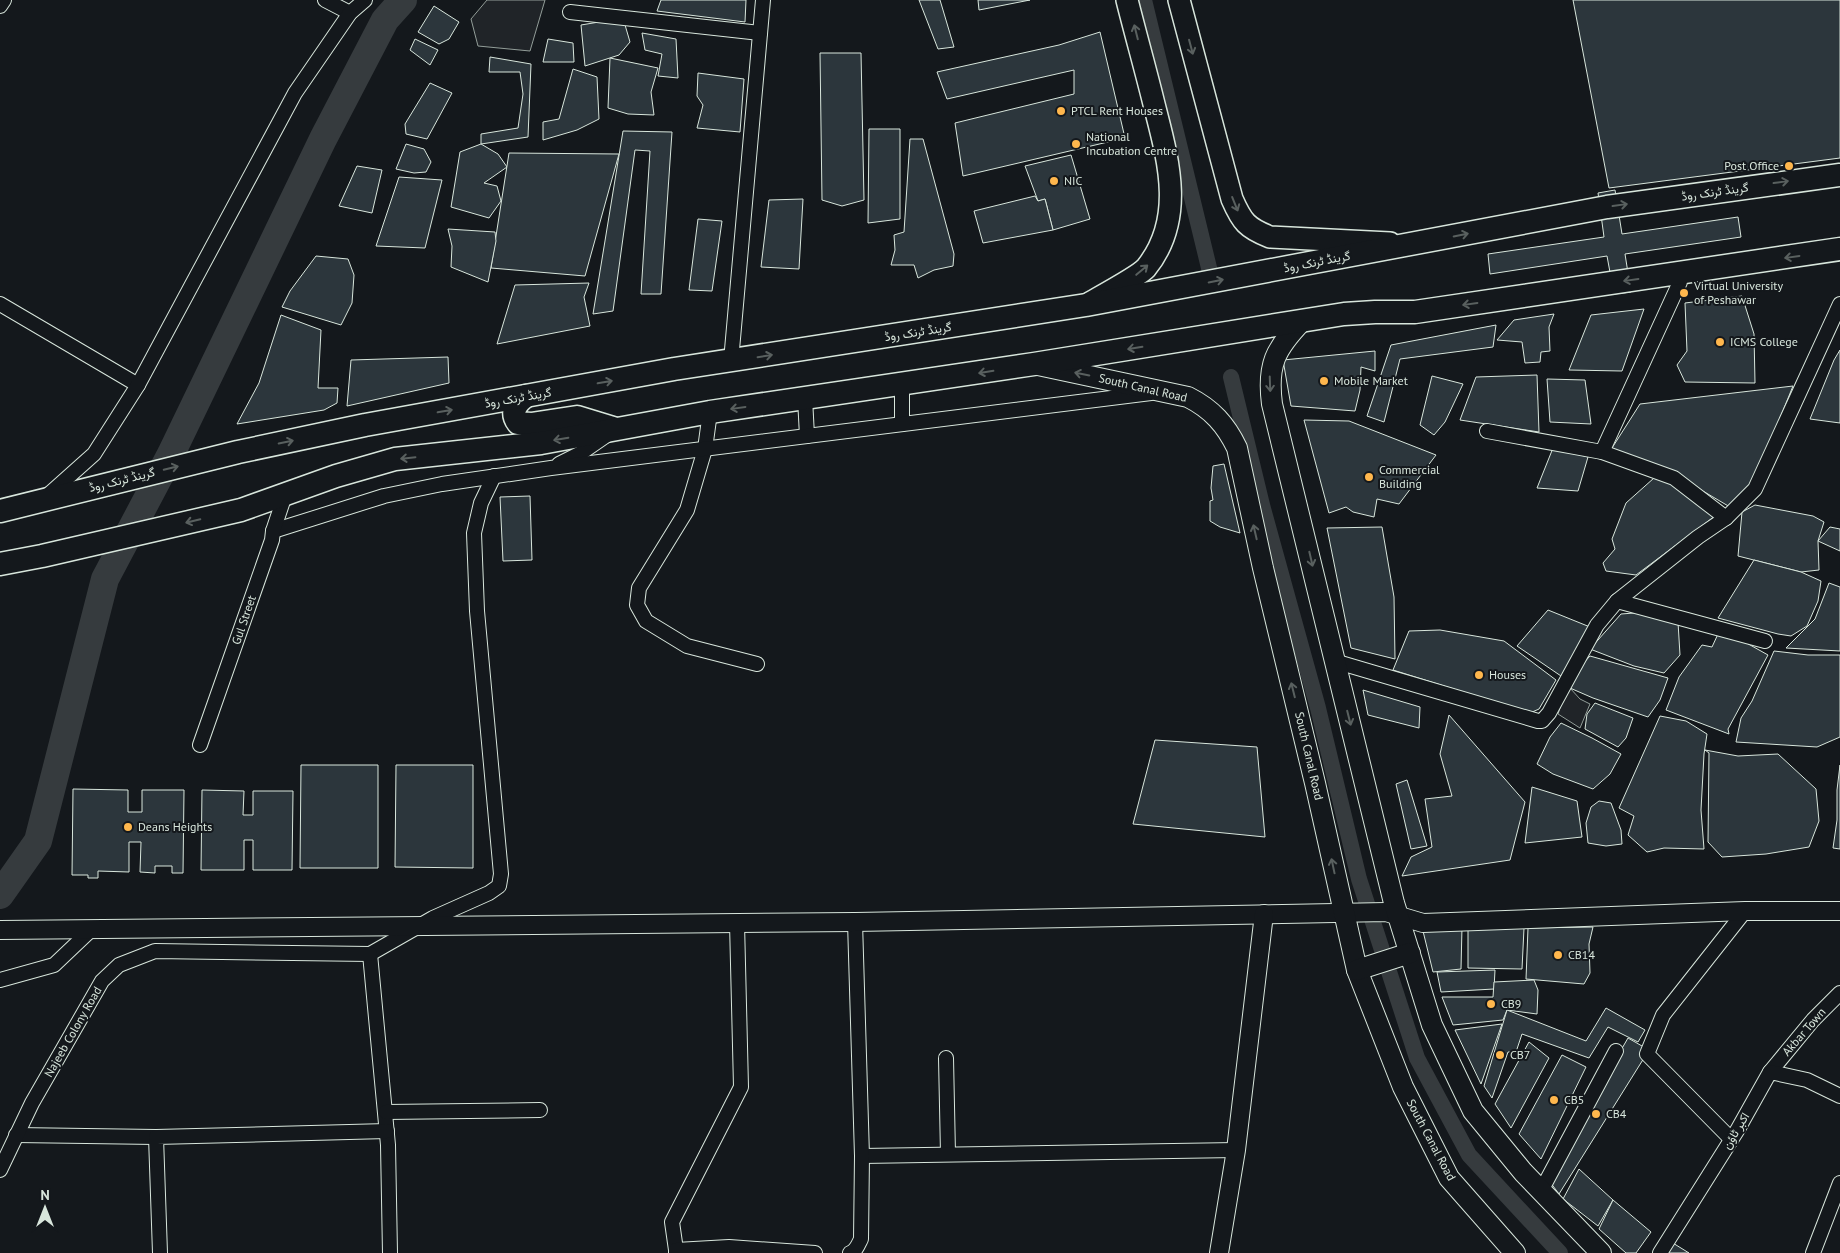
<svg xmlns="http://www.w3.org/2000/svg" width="1840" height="1253" viewBox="0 0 1840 1253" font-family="'PT Sans',Vazirmatn,sans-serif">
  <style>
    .green { fill: #202428; stroke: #939e99 }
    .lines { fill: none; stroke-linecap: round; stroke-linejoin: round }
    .canal { stroke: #363b3e; stroke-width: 16 }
    .river { stroke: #363b3e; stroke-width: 28 }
    .building { fill: #2c363c; stroke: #d8e6dc }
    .minor-casing { stroke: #d8e6dc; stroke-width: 16 }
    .tertiary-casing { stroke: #d8e6dc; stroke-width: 20 }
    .secondary-casing { stroke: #d8e6dc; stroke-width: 22 }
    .primary-casing { stroke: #d8e6dc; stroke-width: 24 }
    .trunk-casing { stroke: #d8e6dc; stroke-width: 25 }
    .minor { stroke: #14181c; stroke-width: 14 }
    .tertiary { stroke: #14181c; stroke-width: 18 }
    .secondary { stroke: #14181c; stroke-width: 20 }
    .primary { stroke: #14181c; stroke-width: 21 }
    .trunk { stroke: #14181c; stroke-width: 22 }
    .oneway { stroke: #59605f }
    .poi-dot { fill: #ffb74d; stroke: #14181c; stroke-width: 2 }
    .labels { text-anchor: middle; stroke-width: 4; stroke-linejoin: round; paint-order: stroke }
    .poi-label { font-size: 12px; fill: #d8e6dc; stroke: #14181c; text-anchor: start }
    .street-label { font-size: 12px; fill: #d8e6dc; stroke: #14181c }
  </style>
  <rect width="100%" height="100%" fill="#14181c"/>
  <g class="green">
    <polygon points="487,0 545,0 530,51 478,46 471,19"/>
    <polygon points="1570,688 1580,699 1590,704 1580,728 1558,714 1565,693"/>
  </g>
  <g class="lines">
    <g class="canal">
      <polyline points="1144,0 1210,272"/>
      <polyline points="1231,377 1262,505 1318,708 1359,879 1417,1058 1469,1155 1560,1253"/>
    </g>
    <polyline class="river" points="0,895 38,841 105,579 171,454 323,139 385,20 403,0"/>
  </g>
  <g class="building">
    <polygon points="661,0 746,0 745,22 657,11"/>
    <polygon points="919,0 940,0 954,47 938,49"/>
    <polygon points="978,0 1030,0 979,10"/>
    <polygon points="1573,0 1840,0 1840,158 1609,188"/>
    <polygon points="434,6 459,22 449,39 439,44 418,32"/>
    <polygon points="623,18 630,42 619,55 585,66 581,25"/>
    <polygon points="1100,32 1125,138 963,176 955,123 1074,94 1074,70 947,99 937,72 1059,45"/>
    <polygon points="642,33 676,39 678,78 658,76 662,54 645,50"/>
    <polygon points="415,39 438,50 430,65 410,50"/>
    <polygon points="548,39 573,43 574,62 543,62"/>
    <polygon points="820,53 861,53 864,200 842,206 822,200"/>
    <polygon points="490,57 531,64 528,137 481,144 481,134 518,128 523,94 520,72 489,72"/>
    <polygon points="610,58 658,68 651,92 654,115 628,114 608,108"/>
    <polygon points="573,69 597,77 599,119 577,130 543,140 543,122 559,119"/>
    <polygon points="698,73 744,79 740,132 697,128 703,105 697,96"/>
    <polygon points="430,83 452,93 427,139 406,134 405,124"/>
    <polygon points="869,129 900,129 900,219 868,223"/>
    <polygon points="623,131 672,132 661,294 641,294 650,151 635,150 613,311 593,314"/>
    <polygon points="910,139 923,139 954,254 953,266 934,270 918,278 914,265 891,265 895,250 894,235 904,232"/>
    <polygon points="406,144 424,149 431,162 426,172 414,173 396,169"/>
    <polygon points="481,144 498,154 507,167 484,183 497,186 501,201 489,218 451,207 460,152"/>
    <polygon points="509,153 619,154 585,276 491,268"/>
    <polygon points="1071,155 1090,219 1053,230 1045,199 1038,201 1025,166"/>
    <polygon points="357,166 382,170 372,213 339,206"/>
    <polygon points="399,177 442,180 425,248 376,246"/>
    <polygon points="1615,190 1622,234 1738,217 1741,237 1625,254 1631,292 1614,294 1607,256 1490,274 1488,254 1604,237 1598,193"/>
    <polygon points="1035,196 1038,201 1045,199 1053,230 983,243 974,211"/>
    <polygon points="803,199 799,269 761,267 769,200"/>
    <polygon points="698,219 722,221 712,291 689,290"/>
    <polygon points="448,229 495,232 496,241 488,282 451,267 452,246"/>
    <polygon points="316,256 348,259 354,275 352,303 341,325 282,307 290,291"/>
    <polygon points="589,283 584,297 590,326 497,344 515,285"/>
    <polygon points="1742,296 1754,334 1755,383 1685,382 1677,365 1687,351 1685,303"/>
    <polygon points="1644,309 1622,371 1569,370 1591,315"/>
    <polygon points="1554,314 1549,327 1550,351 1541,352 1540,362 1525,363 1522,342 1497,340 1514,320"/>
    <polygon points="281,315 321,330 318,388 338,388 337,403 324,410 237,424 259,383"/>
    <polygon points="1496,325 1493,347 1400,359 1384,422 1367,416 1391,345"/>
    <polygon points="1840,350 1840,423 1810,419 1834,360"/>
    <polygon points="1375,351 1375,371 1361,367 1360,390 1355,411 1291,406 1283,360"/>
    <polygon points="448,357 449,383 347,406 351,360"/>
    <polygon points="1537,375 1539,432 1460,420 1476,377"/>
    <polygon points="1432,376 1463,384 1445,422 1434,435 1420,425"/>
    <polygon points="1547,379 1585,380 1591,424 1550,422"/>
    <polygon points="1793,386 1748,497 1730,507 1696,487 1612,448 1640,404"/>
    <polygon points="1304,420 1349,421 1436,455 1399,504 1377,499 1374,517 1353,512 1346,507 1329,513"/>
    <polygon points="1553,448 1588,457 1578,491 1537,488"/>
    <polygon points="1224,464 1240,533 1220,527 1210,521 1210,501 1213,500 1211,488 1213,466"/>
    <polygon points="1654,478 1680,482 1719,513 1636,575 1606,571 1603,563 1615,549 1612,539 1626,503"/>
    <polygon points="530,496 532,560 503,561 500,497"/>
    <polygon points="1755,505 1813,516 1824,522 1818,541 1819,570 1801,572 1738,556 1742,512"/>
    <polygon points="1382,527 1394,597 1395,659 1351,648 1327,528"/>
    <polygon points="1830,527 1840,529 1840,551 1818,541"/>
    <polygon points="1754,560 1801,572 1821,581 1818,601 1807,626 1791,636 1778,634 1718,618"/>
    <polygon points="1829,583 1840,587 1840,651 1786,648 1815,619"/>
    <polygon points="1548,610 1590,627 1561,676 1517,646"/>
    <polygon points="1647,612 1678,622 1680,655 1664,673 1634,666 1590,649 1621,614"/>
    <polygon points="1440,630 1504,641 1556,680 1539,709 1530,713 1393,670 1409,631"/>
    <polygon points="1718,634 1743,641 1768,655 1728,729 1729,734 1666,710 1679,677 1702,645 1712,647"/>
    <polygon points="1774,651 1808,655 1840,655 1840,737 1817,747 1736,742 1741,718 1752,701"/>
    <polygon points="1590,656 1668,678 1660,700 1648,717 1593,698 1570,688 1577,670"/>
    <polygon points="1363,690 1420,707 1419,728 1368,715"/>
    <polygon points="1595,703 1633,718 1626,738 1618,747 1585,729 1587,714"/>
    <polygon points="1449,715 1525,802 1510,860 1402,876 1411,857 1432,847 1425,799 1452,796 1440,754"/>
    <polygon points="1660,716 1686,721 1707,734 1704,754 1701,810 1704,849 1664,848 1647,852 1628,835 1634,816 1619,808"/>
    <polygon points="1561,723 1592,738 1621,754 1610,774 1593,789 1553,774 1537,764 1550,737"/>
    <polygon points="1155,740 1257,747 1265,837 1133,824"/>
    <polygon points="1705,750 1738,756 1778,754 1816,789 1819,821 1809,847 1766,854 1722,857 1708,842 1709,753"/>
    <polygon points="301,765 378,765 378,868 300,868"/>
    <polygon points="396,765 473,765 473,868 395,867"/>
    <polygon points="1840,765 1840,849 1833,848 1837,820 1837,790"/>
    <polygon points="1407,780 1427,846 1411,849 1396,784"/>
    <polygon points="1532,787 1577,801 1582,837 1525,843"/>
    <polygon points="73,789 128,790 128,812 142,812 142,790 184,790 183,873 172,873 172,866 155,866 155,873 140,872 141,842 129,842 129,872 98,871 98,878 88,878 88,875 72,875"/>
    <polygon points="202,790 244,791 243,815 253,815 253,791 293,791 292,870 253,870 253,840 244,840 244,870 201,870"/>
    <polygon points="1599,801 1611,803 1621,830 1622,844 1606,846 1588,843 1586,823 1591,807"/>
    <polygon points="1422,927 1462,927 1461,969 1433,972"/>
    <polygon points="1468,927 1524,928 1522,969 1468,968"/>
    <polygon points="1593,927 1589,944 1590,973 1584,984 1526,979 1528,928"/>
    <polygon points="1495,970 1494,989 1441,992 1437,972"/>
    <polygon points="1534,980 1538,990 1537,1014 1507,1010 1503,1020 1453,1025 1442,997 1493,997 1494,982"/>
    <polygon points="1606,1008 1645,1030 1638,1042 1608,1027 1589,1058 1522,1034 1516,1052 1508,1052 1492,1098 1484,1086 1507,1010 1586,1041"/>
    <polygon points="1502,1024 1481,1084 1455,1030"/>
    <polygon points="1628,1038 1649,1050 1559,1194 1547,1178"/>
    <polygon points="1529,1042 1549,1058 1511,1128 1495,1104"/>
    <polygon points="1562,1055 1586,1067 1541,1159 1519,1134"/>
    <polygon points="1579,1169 1613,1200 1598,1226 1563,1199"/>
    <polygon points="1613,1200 1651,1232 1636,1253 1626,1253 1599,1229"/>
    <polygon points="1668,1240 1689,1253 1661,1253"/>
  </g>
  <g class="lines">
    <g class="minor-casing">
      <g id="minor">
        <polyline points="325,0 350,13"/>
        <polyline points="0,6 4,0"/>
        <polyline points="570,12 760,33"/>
        <polyline points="0,304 138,385"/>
        <polyline points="731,361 763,0"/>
        <polyline points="902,385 902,424"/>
        <polyline points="805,398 807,436"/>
        <polyline points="710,412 705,449 687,510 639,588 637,605 646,621 687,646 757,664"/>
        <polyline points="1487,431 1602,452 1674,478 1726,518"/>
        <polyline points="1602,452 1680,282"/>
        <polyline points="559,464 581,453 607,435"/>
        <polyline points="47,496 94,454 138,385 295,93 350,13 365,0"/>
        <polyline points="273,531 384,496 442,484 551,468 1151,393"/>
        <polyline points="1617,601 1765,641"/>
        <polyline points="1334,661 1538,721 1542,721 1549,713 1597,625 1617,601 1698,537 1726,518 1755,489 1840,304"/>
        <polyline points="200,745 272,540 273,531 285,495"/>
        <polyline points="370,954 433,918 489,893 499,886 501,874 477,611 474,533 481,503 494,476"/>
        <polyline points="370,954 388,1145 390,1253"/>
        <polyline points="0,980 54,965 93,928"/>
        <polyline points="946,1058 948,1154"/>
        <polyline points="1770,1072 1813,1020 1840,993"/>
        <polyline points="386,1112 540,1110"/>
        <polyline points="16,1135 156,1137"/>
        <polyline points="1731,1139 1647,1054 1663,1015 1745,911"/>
        <polyline points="862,1156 1236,1150"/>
        <polyline points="0,1170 32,1103 102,981 119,965 155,951 370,954"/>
        <polyline points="1541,1191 1616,1051"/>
        <polyline points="676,1250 672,1222 741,1087 737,923"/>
        <polyline points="160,1253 156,1137 387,1131"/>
        <polyline points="676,1253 676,1250 729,1247 815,1253"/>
        <path d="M850,1253C856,1251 858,1245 861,1239L862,1156L855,922"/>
        <polyline points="1660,1253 1738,1129 1770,1072 1807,1080 1840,1096"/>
        <polyline points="1813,1253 1840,1183"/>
      </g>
    </g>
    <g class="tertiary-casing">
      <g id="tertiary">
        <polyline points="0,930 855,922 1386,912 1423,923 1745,911 1840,911"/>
        <polyline points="1219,1253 1236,1150 1264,914"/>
      </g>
    </g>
    <g class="secondary-casing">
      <g id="secondary">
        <path d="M1302,321C1275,349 1267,365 1272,404L1394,903L1432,1025L1473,1111L1523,1172L1601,1253"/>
        <path d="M1038,365L1188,397C1212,409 1226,425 1237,448L1263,568L1315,783L1357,970L1403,1087L1449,1178L1515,1253"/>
        <polyline points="1357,970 1410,953"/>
      </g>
    </g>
    <g class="primary-casing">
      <g id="primary">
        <path d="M1179,0L1232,199C1242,222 1247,228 1270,237L1390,243"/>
        <path d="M1088,304C1100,297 1139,276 1146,268C1188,216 1166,153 1152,96C1144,64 1135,32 1127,0"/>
      </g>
    </g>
    <g class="trunk-casing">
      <g id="trunk">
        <path d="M526,396C516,403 510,412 518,423L531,424L577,417L613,428"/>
        <polyline points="0,511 238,452 365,425 674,369 1086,305 1607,207 1840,175"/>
        <polyline points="0,564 42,556 241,510 336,476 395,459 541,443 710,412 1034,364 1344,314 1375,312 1415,312 1840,249"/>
      </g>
    </g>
    <use href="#minor" class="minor"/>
    <use href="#tertiary" class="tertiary"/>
    <use href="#secondary" class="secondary"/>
    <use href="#primary" class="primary"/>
    <use href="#trunk" class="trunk"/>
  </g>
  <defs><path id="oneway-shaft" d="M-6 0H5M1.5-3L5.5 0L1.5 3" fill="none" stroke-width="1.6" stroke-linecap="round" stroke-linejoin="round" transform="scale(1.25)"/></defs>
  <g class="oneway">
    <use href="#oneway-shaft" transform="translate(1136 32) rotate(-104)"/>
    <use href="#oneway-shaft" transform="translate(1191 47) rotate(75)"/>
    <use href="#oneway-shaft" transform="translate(1781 182) rotate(-8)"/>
    <use href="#oneway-shaft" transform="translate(1235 204) rotate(68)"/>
    <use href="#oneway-shaft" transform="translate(1620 205) rotate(-8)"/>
    <use href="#oneway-shaft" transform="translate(1461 235) rotate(-11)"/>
    <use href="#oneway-shaft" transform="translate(1792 257) rotate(172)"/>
    <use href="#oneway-shaft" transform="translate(1142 270) rotate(-40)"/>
    <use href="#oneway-shaft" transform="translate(1631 280) rotate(172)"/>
    <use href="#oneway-shaft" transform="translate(1216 281) rotate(-11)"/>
    <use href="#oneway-shaft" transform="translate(1470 304) rotate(172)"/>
    <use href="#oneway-shaft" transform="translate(1135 348) rotate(171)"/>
    <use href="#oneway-shaft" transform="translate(765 356) rotate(-9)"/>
    <use href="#oneway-shaft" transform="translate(986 372) rotate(171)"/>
    <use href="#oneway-shaft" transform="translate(1082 374) rotate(-169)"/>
    <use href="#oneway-shaft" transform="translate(605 382) rotate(-10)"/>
    <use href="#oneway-shaft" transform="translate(1270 384) rotate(88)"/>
    <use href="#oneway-shaft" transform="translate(738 408) rotate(172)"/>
    <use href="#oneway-shaft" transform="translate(445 411) rotate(-10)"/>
    <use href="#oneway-shaft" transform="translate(561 439) rotate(170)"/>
    <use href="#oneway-shaft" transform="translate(286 442) rotate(-12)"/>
    <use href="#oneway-shaft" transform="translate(408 458) rotate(174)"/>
    <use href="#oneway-shaft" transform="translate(171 468) rotate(-14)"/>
    <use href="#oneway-shaft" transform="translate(193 521) rotate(167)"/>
    <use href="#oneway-shaft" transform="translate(1255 532) rotate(-103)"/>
    <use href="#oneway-shaft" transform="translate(1311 559) rotate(77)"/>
    <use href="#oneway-shaft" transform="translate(1293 690) rotate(-104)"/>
    <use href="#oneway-shaft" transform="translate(1349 718) rotate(76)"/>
    <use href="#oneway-shaft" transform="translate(1333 866) rotate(-102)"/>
  </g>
  <g class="poi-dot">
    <circle cx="1061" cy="111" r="5"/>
    <circle cx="1076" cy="144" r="5"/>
    <circle cx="1789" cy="166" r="5"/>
    <circle cx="1054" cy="181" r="5"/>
    <circle cx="1684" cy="293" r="5"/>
    <circle cx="1720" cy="342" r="5"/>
    <circle cx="1324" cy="381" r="5"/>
    <circle cx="1369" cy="477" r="5"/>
    <circle cx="1479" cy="675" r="5"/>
    <circle cx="128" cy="827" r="5"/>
    <circle cx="1558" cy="955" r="5"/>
    <circle cx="1491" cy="1004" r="5"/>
    <circle cx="1500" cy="1055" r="5"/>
    <circle cx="1554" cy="1100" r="5"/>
    <circle cx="1596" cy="1114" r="5"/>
  </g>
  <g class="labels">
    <g class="poi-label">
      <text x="1071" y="115">PTCL Rent Houses</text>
      <text x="1086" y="141">National<tspan x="1086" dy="14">Incubation Centre</tspan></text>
      <text x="1779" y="170" text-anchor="end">Post Office</text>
      <text x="1064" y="185">NIC</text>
      <text x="1694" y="290">Virtual University<tspan x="1694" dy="14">of Peshawar</tspan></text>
      <text x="1730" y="346">ICMS College</text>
      <text x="1334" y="385">Mobile Market</text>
      <text x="1379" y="474">Commercial<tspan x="1379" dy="14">Building</tspan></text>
      <text x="1489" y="679">Houses</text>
      <text x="138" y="831">Deans Heights</text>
      <text x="1568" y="959">CB14</text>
      <text x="1501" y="1008">CB9</text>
      <text x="1510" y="1059">CB7</text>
      <text x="1564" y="1104">CB5</text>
      <text x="1606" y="1118">CB4</text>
    </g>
    <g class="street-label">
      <text transform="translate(1715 192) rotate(-8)" y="4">گرینڈ ٹرنک روڈ</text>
      <text transform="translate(1317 262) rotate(-11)" y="4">گرینڈ ٹرنک روڈ</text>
      <text transform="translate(918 332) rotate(-9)" y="4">گرینڈ ٹرنک روڈ</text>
      <text transform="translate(1143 388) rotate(13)" y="4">South Canal Road</text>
      <text transform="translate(518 398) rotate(-10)" y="4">گرینڈ ٹرنک روڈ</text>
      <text transform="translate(122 480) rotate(-14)" y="4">گرینڈ ٹرنک روڈ</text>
      <text transform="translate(244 620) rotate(-71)" y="4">Gul Street</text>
      <text transform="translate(1309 756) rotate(77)" y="4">South Canal Road</text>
      <text transform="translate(73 1032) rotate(-60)" y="4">Najeeb Colony Road</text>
      <text transform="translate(1804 1032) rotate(-49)" y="4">Akbar Town</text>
      <text transform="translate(1736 1131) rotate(-59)" y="4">اکبر ٹاؤن</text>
      <text transform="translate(1431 1140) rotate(62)" y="4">South Canal Road</text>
    </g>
  </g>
  <g transform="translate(45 1208)" stroke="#14181c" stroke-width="4" paint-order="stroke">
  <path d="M0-4L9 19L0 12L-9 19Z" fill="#d8e6dc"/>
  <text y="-8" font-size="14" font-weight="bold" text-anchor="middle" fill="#d8e6dc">N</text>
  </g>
</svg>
